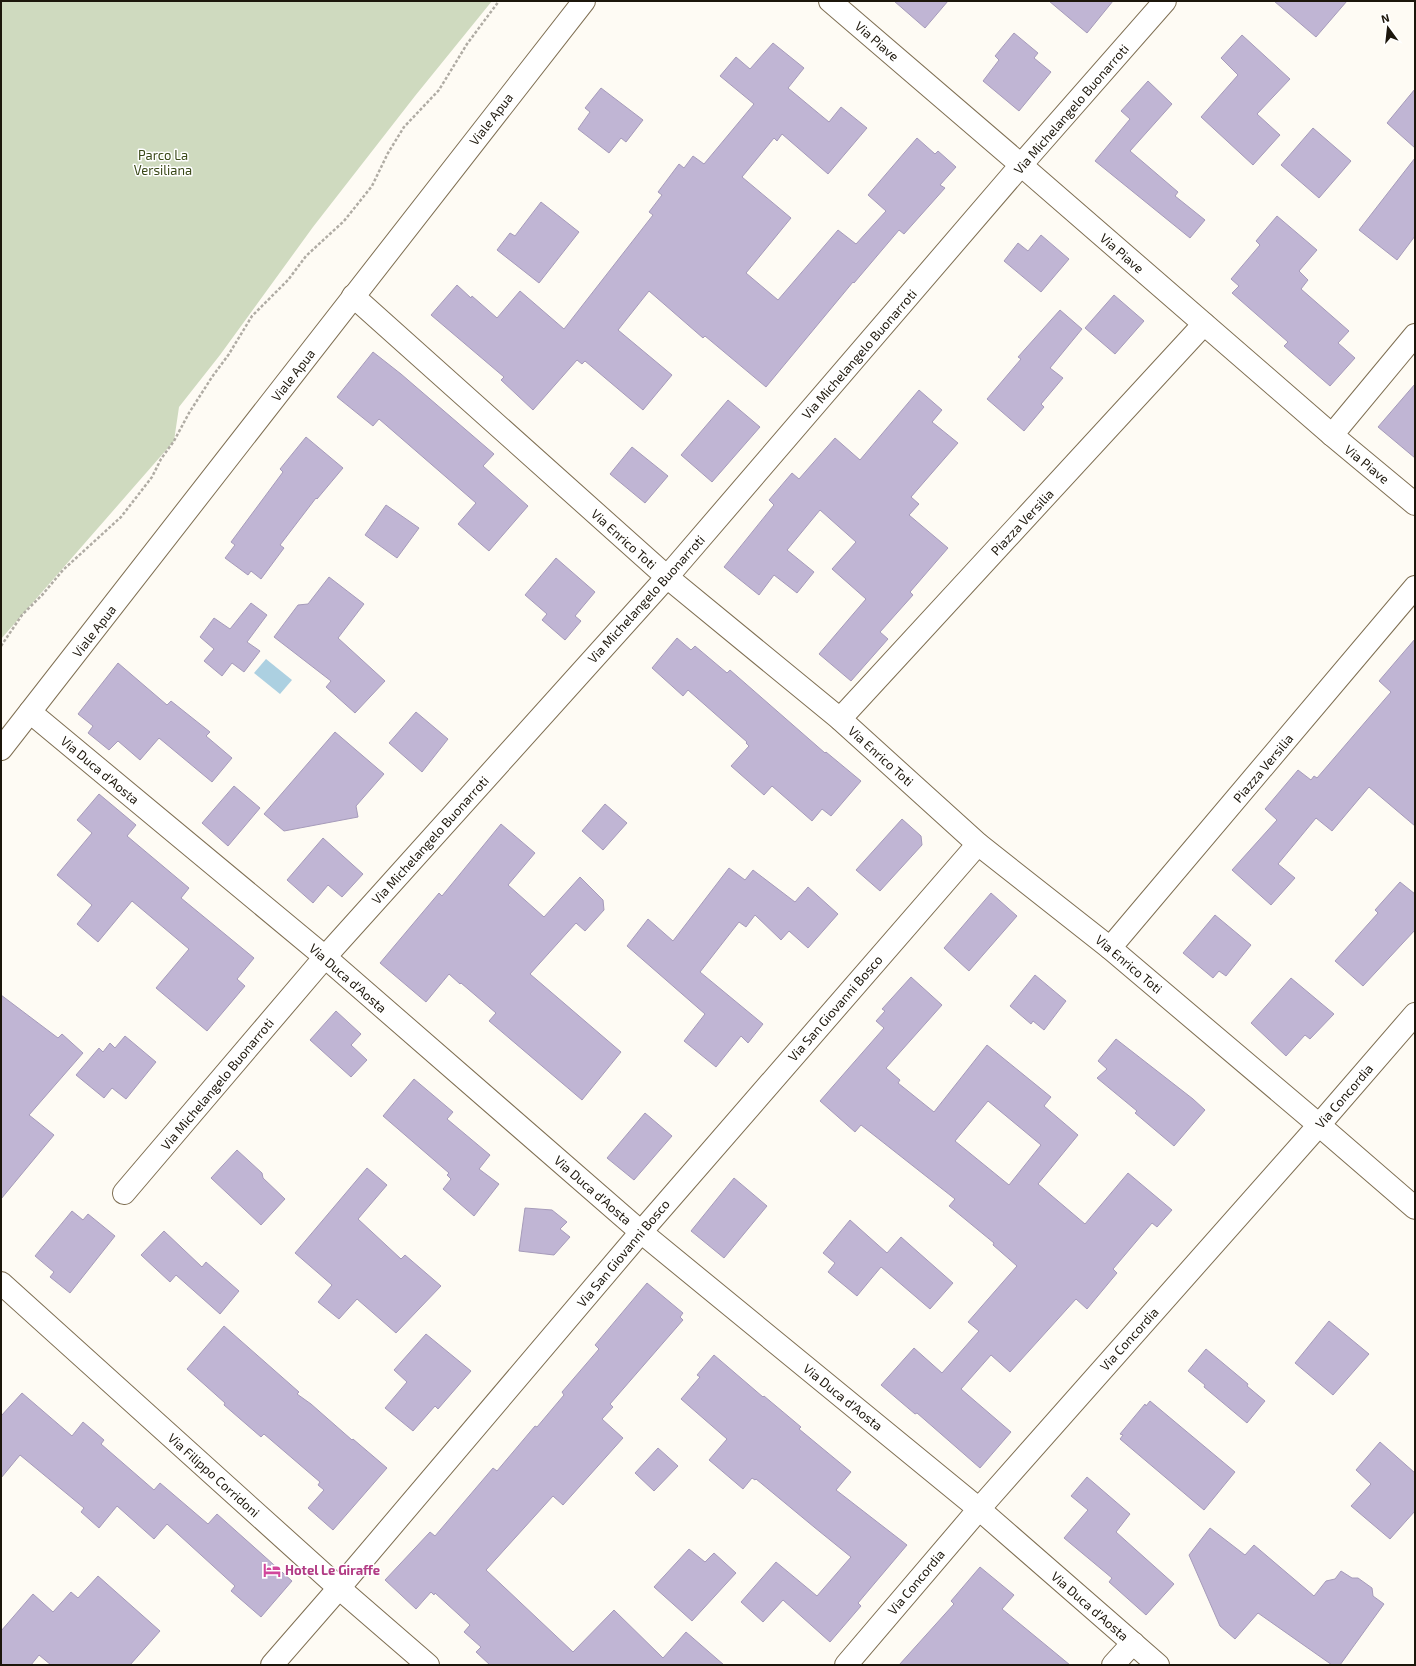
<svg xmlns="http://www.w3.org/2000/svg" width="1416" height="1666" viewBox="0 0 1416 1666" font-family="'Exo 2',sans-serif">
  <style>
    .green { fill: #cfdabf }
    .water { fill: #acd0e1 }
    .building { fill: #c0b5d4; stroke: #a69bba; fill-rule: evenodd }
    .lines { fill: none; stroke-linecap: round; stroke-linejoin: round }
    .minor-casing { stroke: #7f6f53; stroke-width: 24 }
    .path { stroke: #b0aca4; stroke-width: 2.5; stroke-dasharray: 3 2; stroke-linecap: butt }
    .minor { stroke: #fff; stroke-width: 22 }
    .labels { text-anchor: middle; stroke-width: 3; stroke-linejoin: round; paint-order: stroke }
    .street-label { font-size: 13px; fill: #1c160b; stroke: #fff }
    .park-label { font-size: 13px; fill: #394817; stroke: #fff }
    .hotel-label { font-size: 13px; font-weight: bold; fill: #b23c85; stroke: #fff; text-anchor: start }
  </style>
  <rect width="100%" height="100%" fill="#fefbf4"/>
  <polygon class="green" points="1,1 492,1 415,96 313,227 220,355 179,407 174,441 1,639"/>
  <polygon class="water" points="266,659 292,680 280,694 254,673"/>
  <g class="building">
    <polygon points="894,1 948,1 925,28"/>
    <polygon points="1049,1 1113,1 1087,33"/>
    <polygon points="1274,1 1347,1 1316,37"/>
    <polygon points="1014,33 1038,53 1034,58 1051,72 1019,111 983,81 999,60 995,56"/>
    <polygon points="1242,35 1290,79 1257,114 1280,135 1253,165 1201,117 1238,75 1221,58"/>
    <polygon points="773,43 804,68 788,88 829,122 841,107 867,128 828,174 782,134 777,141 774,138 742,177 791,218 746,273 778,300 838,230 856,244 886,211 868,195 917,138 935,154 938,151 956,167 940,185 945,188 904,234 899,230 854,283 853,282 766,387 705,336 703,338 649,291 618,330 672,375 643,410 585,361 582,364 577,360 533,410 501,380 504,377 431,315 457,285 471,298 472,296 497,318 520,291 564,329 653,215 649,212 662,195 658,192 679,164 684,168 693,156 704,164 754,104 720,76 736,57 750,69"/>
    <polygon points="1148,81 1172,104 1130,151 1178,192 1175,196 1205,220 1190,238 1095,161 1130,119 1121,111"/>
    <polygon points="601,88 643,120 626,142 621,138 609,153 578,129 590,112 585,108"/>
    <polygon points="1415,89 1415,148 1387,123"/>
    <polygon points="1313,128 1351,161 1319,198 1281,165"/>
    <polygon points="1415,158 1415,236 1397,260 1359,230"/>
    <polygon points="541,202 579,232 539,283 497,250 510,233 515,236"/>
    <polygon points="1277,216 1317,250 1299,271 1308,280 1301,289 1349,331 1338,343 1355,358 1330,386 1284,346 1288,342 1232,293 1239,286 1231,279 1260,245 1256,241"/>
    <polygon points="1041,235 1069,259 1041,292 1004,261 1018,243 1028,251"/>
    <polygon points="1114,295 1144,321 1115,354 1085,328"/>
    <polygon points="1060,310 1082,329 1050,368 1063,378 1041,404 1044,407 1024,431 987,399 1021,359 1018,357"/>
    <polygon points="373,352 401,374 494,454 483,466 528,506 489,551 458,524 476,503 379,419 373,426 337,397"/>
    <polygon points="1415,384 1415,458 1378,427"/>
    <polygon points="919,390 942,410 932,422 958,443 911,497 919,504 909,515 948,548 910,592 913,595 880,632 888,639 851,681 819,654 866,599 832,569 856,542 820,510 787,550 814,572 797,593 774,575 759,595 724,567 774,505 769,500 792,473 799,479 835,438 860,460"/>
    <polygon points="728,400 760,427 712,482 681,455"/>
    <polygon points="306,437 343,468 317,499 316,498 280,545 284,548 261,579 251,571 248,575 225,558 235,545 231,542 283,472 280,469"/>
    <polygon points="632,447 668,476 645,503 610,474"/>
    <polygon points="386,505 419,528 397,558 365,535"/>
    <polygon points="556,558 595,592 575,616 581,621 565,640 542,620 547,614 525,595"/>
    <polygon points="329,577 364,604 338,638 385,681 355,713 326,687 331,681 274,637 298,605 308,604"/>
    <polygon points="251,603 267,615 247,642 260,651 244,672 232,663 222,676 204,661 214,649 200,637 214,618 230,629"/>
    <polygon points="677,638 691,650 695,646 727,673 730,670 825,753 826,752 861,781 831,816 822,809 812,821 772,786 764,795 731,766 749,746 746,743 747,742 688,690 683,696 652,668"/>
    <polygon points="1415,639 1415,826 1369,787 1332,831 1316,818 1278,864 1295,878 1271,905 1232,870 1277,820 1265,809 1298,770 1311,780 1314,776 1317,778 1391,692 1379,681"/>
    <polygon points="118,663 167,705 171,701 210,732 206,736 232,758 212,782 159,738 140,760 118,741 109,750 88,733 93,726 78,714"/>
    <polygon points="416,712 448,739 422,772 389,743"/>
    <polygon points="335,732 384,774 356,806 358,817 284,831 264,814"/>
    <polygon points="234,786 260,808 228,846 202,823"/>
    <polygon points="99,794 136,825 127,836 189,888 181,898 254,958 237,979 245,986 207,1031 156,988 189,949 132,901 98,942 77,924 92,905 57,875 92,833 77,820"/>
    <polygon points="605,804 627,823 603,850 582,831"/>
    <polygon points="902,819 921,836 922,845 880,891 856,870"/>
    <polygon points="501,824 535,853 508,885 544,917 580,877 603,900 604,910 585,931 576,923 530,974 621,1052 582,1100 489,1021 496,1013 461,983 460,984 449,974 426,1002 380,963 439,893 442,896"/>
    <polygon points="323,838 363,874 342,897 328,885 313,903 287,880"/>
    <polygon points="729,868 745,880 753,870 795,902 808,887 838,914 808,948 789,931 781,940 755,915 746,927 739,922 700,972 763,1024 748,1043 741,1036 716,1067 684,1041 705,1014 627,946 648,919 673,941"/>
    <polygon points="1400,882 1415,894 1415,930 1363,986 1335,961 1378,913 1375,910"/>
    <polygon points="991,893 1017,916 969,971 944,948"/>
    <polygon points="1215,915 1251,945 1226,976 1219,971 1213,978 1183,953"/>
    <polygon points="1035,975 1066,1001 1044,1030 1033,1021 1031,1024 1010,1006"/>
    <path d="M911,977L942,1005L886,1068L900,1080L898,1083L934,1112L987,1045L1051,1097L1044,1106L1078,1135L1038,1184L1085,1224L1128,1173L1172,1210L1157,1227L1152,1223L1113,1269L1117,1273L1087,1309L1076,1299L1010,1372L991,1355L961,1389L1011,1432L980,1468L917,1413L915,1414L881,1385L914,1348L942,1373L979,1331L968,1322L1017,1266L993,1245L994,1243L949,1206L955,1199L861,1125L855,1132L820,1101L884,1028L876,1021L885,1011L882,1009ZM988,1101L1041,1145L1009,1185L955,1141Z"/>
    <polygon points="1291,978 1334,1014 1310,1039 1305,1035 1286,1056 1251,1023"/>
    <polygon points="1,995 58,1038 62,1034 83,1053 29,1115 54,1135 1,1199"/>
    <polygon points="336,1011 361,1034 351,1045 367,1060 351,1077 310,1040"/>
    <polygon points="125,1036 156,1062 126,1099 112,1088 104,1098 76,1075 99,1048 103,1052 110,1043 115,1048"/>
    <polygon points="1116,1039 1193,1099 1205,1110 1174,1146 1135,1113 1137,1111 1097,1078 1107,1069 1098,1061"/>
    <polygon points="414,1079 453,1112 447,1119 490,1155 479,1169 499,1184 474,1216 443,1189 451,1179 447,1175 449,1173 383,1116"/>
    <polygon points="645,1113 672,1136 634,1180 607,1158"/>
    <polygon points="237,1150 262,1173 263,1178 285,1199 261,1225 211,1178"/>
    <polygon points="367,1168 387,1185 358,1219 401,1259 405,1255 441,1286 396,1333 357,1299 339,1319 318,1302 332,1285 295,1253"/>
    <polygon points="734,1178 767,1206 724,1258 691,1231"/>
    <polygon points="525,1208 552,1210 567,1222 560,1229 570,1237 554,1255 519,1251"/>
    <polygon points="72,1211 83,1220 88,1214 115,1236 70,1293 50,1277 54,1272 35,1256"/>
    <polygon points="850,1220 887,1253 901,1237 953,1283 930,1309 881,1267 857,1296 828,1272 835,1263 823,1253"/>
    <polygon points="164,1231 202,1267 206,1262 239,1291 220,1314 176,1275 170,1282 141,1255"/>
    <polygon points="647,1283 683,1313 680,1317 683,1320 610,1404 613,1407 602,1419 623,1438 563,1505 553,1496 486,1570 573,1652 614,1610 663,1658 686,1632 724,1665 490,1665 476,1652 481,1647 464,1632 470,1625 435,1593 434,1595 431,1592 416,1609 385,1580 430,1532 435,1536 493,1468 497,1471 535,1426 537,1427 564,1395 562,1392 599,1349 595,1345"/>
    <polygon points="1329,1321 1369,1354 1333,1395 1295,1363"/>
    <polygon points="224,1326 299,1392 297,1394 311,1404 352,1440 353,1439 387,1468 333,1530 308,1508 324,1490 318,1485 320,1482 264,1434 261,1437 224,1405 225,1403 187,1369"/>
    <polygon points="426,1334 471,1371 438,1409 435,1406 413,1431 385,1408 407,1382 394,1370"/>
    <polygon points="1206,1349 1248,1384 1247,1386 1265,1401 1247,1423 1204,1387 1205,1385 1188,1371"/>
    <polygon points="714,1355 763,1397 764,1396 801,1427 799,1429 851,1472 836,1490 907,1545 858,1603 861,1606 830,1642 783,1600 763,1622 741,1602 776,1562 817,1596 851,1557 814,1527 756,1479 755,1480 752,1478 743,1489 709,1460 727,1439 681,1399 700,1377 697,1375"/>
    <polygon points="22,1393 72,1436 83,1422 104,1440 101,1444 154,1490 160,1483 208,1524 217,1514 292,1581 261,1617 231,1591 235,1586 167,1524 154,1539 117,1506 99,1528 81,1512 84,1508 20,1455 1,1478 1,1416"/>
    <polygon points="1150,1401 1235,1472 1204,1510 1120,1439 1123,1435 1120,1434 1145,1404 1146,1406"/>
    <polygon points="1380,1442 1415,1473 1415,1511 1390,1539 1351,1506 1371,1484 1356,1470"/>
    <polygon points="658,1448 678,1466 654,1491 635,1473"/>
    <polygon points="1087,1477 1130,1514 1116,1532 1174,1584 1146,1615 1109,1582 1112,1578 1064,1538 1088,1510 1071,1496"/>
    <polygon points="1210,1528 1245,1555 1254,1545 1314,1596 1326,1581 1335,1579 1341,1571 1352,1578 1358,1578 1372,1588 1373,1596 1384,1604 1340,1665 1332,1665 1258,1613 1235,1639 1220,1626 1189,1555"/>
    <polygon points="689,1549 705,1562 714,1553 736,1573 692,1621 654,1587"/>
    <polygon points="980,1567 1014,1595 1002,1609 1070,1665 899,1665 954,1604 951,1601"/>
    <polygon points="98,1576 160,1631 130,1665 51,1665 39,1655 31,1665 1,1665 1,1631 33,1594 53,1612 71,1592 78,1598"/>
  </g>
  <g class="lines">
    <g class="minor-casing">
      <g id="minor">
        <polyline points="830,1 1021,165 1332,435 1415,504"/>
        <polyline points="353,296 667,577 840,719 978,844 1110,948 1319,1125 1415,1208"/>
        <polyline points="1332,435 1415,335"/>
        <polyline points="30,712 325,957 641,1232 979,1509 1158,1665"/>
        <polyline points="840,719 1204,324"/>
        <polyline points="1,749 584,1"/>
        <polyline points="1110,948 1415,587"/>
        <polyline points="124,1193 325,957 667,577 1021,165 1165,1"/>
        <polyline points="1,1283 339,1588 428,1665"/>
        <polyline points="272,1665 339,1588 641,1232 978,844"/>
        <polyline points="846,1665 979,1509 1319,1125 1415,1014"/>
        <polyline points="1113,1665 1133,1643"/>
      </g>
    </g>
    <polyline class="path" points="1,646 22,615 43,594 63,570 121,517 152,477 161,459 174,441 189,413 212,377 229,354 252,316 288,280 306,256 344,221 372,186 388,153 404,127 439,90 467,44 499,1"/>
    <use href="#minor" class="minor"/>
  </g>
  <defs>
    <g id="hotel-bare" transform="scale(1.38)"><path d="M-6-4.5h1.5V1H6V5H4.5V3h-9V5H-6ZM-4 0a1.8 1.8 0 1 1 3.6 0ZM.5 0V-2.5h3Q6-2.5 6 0Z" fill="#d1479c" stroke="#fff" stroke-width="2.5" paint-order="stroke"/></g>
  </defs>
  <g fill-rule="evenodd">
    <use href="#hotel-bare" x="272" y="1570"/>
  </g>
  <g class="labels">
    <g class="street-label">
      <text transform="translate(877 41) rotate(41)" y="5">Via Piave</text>
      <text transform="translate(1071 109) rotate(-49)" y="5">Via Michelangelo Buonarroti</text>
      <text transform="translate(491 119) rotate(-52)" y="5">Viale Apua</text>
      <text transform="translate(1122 253) rotate(41)" y="5">Via Piave</text>
      <text transform="translate(859 354) rotate(-49)" y="5">Via Michelangelo Buonarroti</text>
      <text transform="translate(293 375) rotate(-52)" y="5">Viale Apua</text>
      <text transform="translate(1367 464) rotate(39)" y="5">Via Piave</text>
      <text transform="translate(1022 522) rotate(-47)" y="5">Piazza Versilia</text>
      <text transform="translate(624 539) rotate(42)" y="5">Via Enrico Toti</text>
      <text transform="translate(646 599) rotate(-48)" y="5">Via Michelangelo Buonarroti</text>
      <text transform="translate(94 631) rotate(-52)" y="5">Viale Apua</text>
      <text transform="translate(881 756) rotate(42)" y="5">Via Enrico Toti</text>
      <text transform="translate(1263 768) rotate(-50)" y="5">Piazza Versilia</text>
      <text transform="translate(100 770) rotate(40)" y="5">Via Duca d'Aosta</text>
      <text transform="translate(430 840) rotate(-48)" y="5">Via Michelangelo Buonarroti</text>
      <text transform="translate(1129 964) rotate(40)" y="5">Via Enrico Toti</text>
      <text transform="translate(348 978) rotate(41)" y="5">Via Duca d'Aosta</text>
      <text transform="translate(835 1008) rotate(-49)" y="5">Via San Giovanni Bosco</text>
      <text transform="translate(217 1084) rotate(-50)" y="5">Via Michelangelo Buonarroti</text>
      <text transform="translate(1344 1096) rotate(-49)" y="5">Via Concordia</text>
      <text transform="translate(593 1190) rotate(41)" y="5">Via Duca d'Aosta</text>
      <text transform="translate(623 1253) rotate(-50)" y="5">Via San Giovanni Bosco</text>
      <text transform="translate(1129 1339) rotate(-48)" y="5">Via Concordia</text>
      <text transform="translate(843 1397) rotate(39)" y="5">Via Duca d'Aosta</text>
      <text transform="translate(214 1475) rotate(42)" y="5">Via Filippo Corridoni</text>
      <text transform="translate(916 1582) rotate(-50)" y="5">Via Concordia</text>
      <text transform="translate(1090 1606) rotate(41)" y="5">Via Duca d'Aosta</text>
    </g>
    <g class="park-label">
      <text x="163" y="160">Parco La<tspan x="163" dy="15">Versiliana</tspan></text>
    </g>
    <g class="hotel-label">
      <text x="285" y="1575">Hotel Le Giraffe</text>
    </g>
  </g>
  <rect width="1416" height="1666" fill="none" stroke="#1c160b" stroke-width="4"/>
  <g transform="translate(1388 28) rotate(345)" stroke="#ffffff" stroke-width="3" paint-order="stroke">
  <path d="M0-3L7 15L0 10L-7 15Z" fill="#1c160b"/>
  <text y="-6" font-size="11" font-weight="bold" text-anchor="middle" fill="#1c160b">N</text>
  </g>
</svg>
